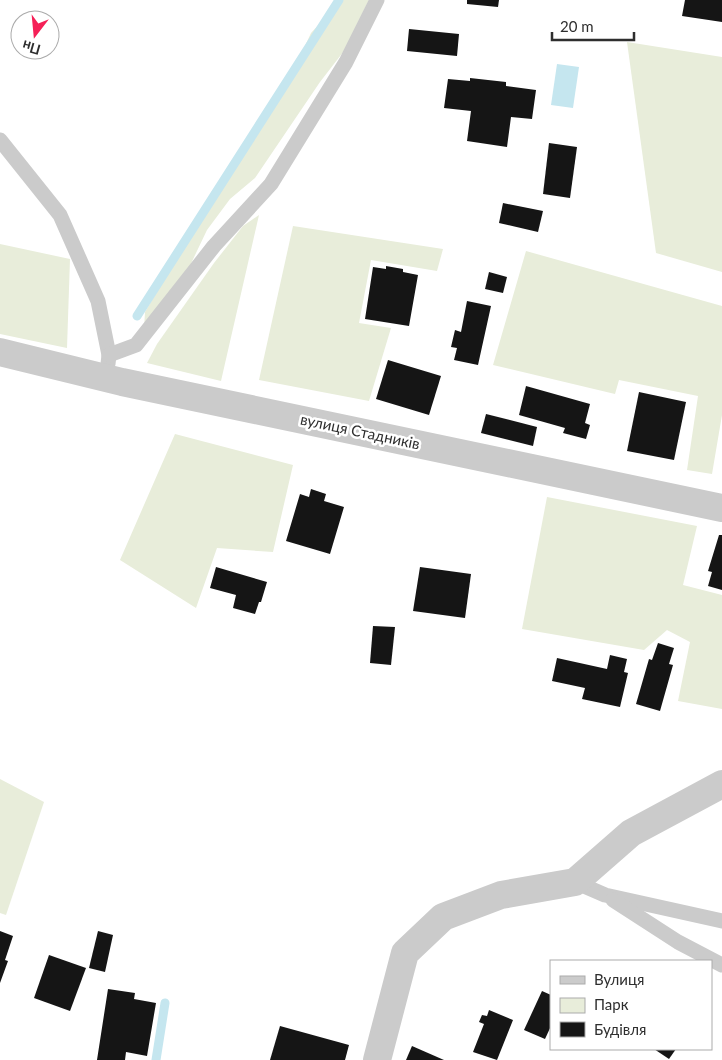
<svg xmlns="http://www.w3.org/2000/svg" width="722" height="1060" viewBox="0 0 722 1060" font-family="Lato,sans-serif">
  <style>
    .green { fill: #e8edda }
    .water { fill: #c5e6ef }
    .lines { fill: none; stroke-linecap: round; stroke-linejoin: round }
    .stream { stroke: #c5e6ef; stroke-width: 9 }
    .building { fill: #151515 }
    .lane { stroke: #cbcbcb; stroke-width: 15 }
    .street { stroke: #cbcbcb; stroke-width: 28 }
    .labels { text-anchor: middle; stroke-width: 5; stroke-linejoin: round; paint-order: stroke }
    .street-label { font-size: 15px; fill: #2e2e2e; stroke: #fff }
  </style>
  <rect width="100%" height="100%" fill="#fff"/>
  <g class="green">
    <polygon points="338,0 369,0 344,51 320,82 255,178 230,199 207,230 186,274 144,329 145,312 184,246 216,198 228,172 299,59 311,33 334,8"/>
    <polygon points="627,42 722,57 722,272 656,253"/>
    <polygon points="259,215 221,381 147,363 157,344 214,263 243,226"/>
    <polygon points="293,226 443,249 437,271 371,260 359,323 391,328 369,401 259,380"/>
    <polygon points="0,244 70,259 67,348 0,334"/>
    <polygon points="526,251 722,306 722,415 712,474 687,470 698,396 619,380 615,394 493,365"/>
    <polygon points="175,434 293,465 273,552 217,548 196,608 120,560"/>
    <polygon points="547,497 697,526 683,585 722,595 722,709 678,701 690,642 667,630 644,650 522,629"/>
    <polygon points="0,779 44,802 6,915 0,913"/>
  </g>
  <polygon class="water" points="557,64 579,67 573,108 551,105"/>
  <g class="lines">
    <g class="stream">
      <polyline points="137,316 339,0"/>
      <polyline points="156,1060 165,1003"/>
    </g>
  </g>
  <g class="building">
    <polygon points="467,0 499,0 498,7 467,4"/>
    <polygon points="685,0 722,0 722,22 682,16"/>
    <polygon points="409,29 459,34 457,56 407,51"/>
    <polygon points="470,78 506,82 506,86 536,90 532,119 511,117 507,147 467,141 471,111 444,108 448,79 470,81"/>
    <polygon points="549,143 577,147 570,198 543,194"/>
    <polygon points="503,203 543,211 538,232 499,223"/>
    <polygon points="386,266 403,269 403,272 418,275 409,326 365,319 373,267 386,269"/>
    <polygon points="489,272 507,277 503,293 485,289"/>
    <polygon points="467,301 491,306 478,365 454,360 457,348 451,347 455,330 461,332"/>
    <polygon points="388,360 441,376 429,415 376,399"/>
    <polygon points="526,386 590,404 585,423 590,425 586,439 563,433 565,428 519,415"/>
    <polygon points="639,392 686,402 674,460 627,451"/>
    <polygon points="486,414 537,427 533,446 481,433"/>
    <polygon points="311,489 326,494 324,501 344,507 330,554 286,541 300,494 309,497"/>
    <polygon points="719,535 722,535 722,590 708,586 712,572 708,571"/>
    <polygon points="216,567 267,582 261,602 259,602 255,614 233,608 236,595 210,588"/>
    <polygon points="420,567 471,574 465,618 413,611"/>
    <polygon points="373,626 395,627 391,665 370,663"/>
    <polygon points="658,643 674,648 669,664 673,665 660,711 636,704 649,659 652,660"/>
    <polygon points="610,655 627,659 624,672 628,673 620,707 582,699 585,688 552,681 557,658 607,669"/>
    <polygon points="0,931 13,936 5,960 8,961 0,983"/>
    <polygon points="98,931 113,935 105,972 89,968"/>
    <polygon points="49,955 86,968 70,1011 34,998"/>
    <polygon points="108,989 135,993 134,999 156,1003 147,1056 126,1052 125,1060 97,1060"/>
    <polygon points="542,991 551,995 551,1026 545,1039 524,1030"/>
    <polygon points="489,1010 513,1020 497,1060 473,1052 484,1024 479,1022 482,1015 487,1016"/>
    <polygon points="280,1026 349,1045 345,1060 270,1060"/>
    <polygon points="412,1046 444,1060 406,1060"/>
    <polygon points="654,1049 676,1049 669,1059"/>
  </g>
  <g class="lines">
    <g class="lane">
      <polyline points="0,140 60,215 98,301 109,355 108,364"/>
      <polyline points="109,355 136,345 214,246 271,184 346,62 377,0"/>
      <polyline points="575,882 605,895 722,921"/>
      <polyline points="613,900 678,942 722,965"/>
    </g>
    <g class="street">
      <polyline points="0,352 122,382 722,508"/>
      <polyline points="377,1060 405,953 443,917 501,895 575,882 631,833 722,784"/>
    </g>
  </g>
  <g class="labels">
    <g class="street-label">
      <text transform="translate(360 432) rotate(12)" y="5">вулиця Стадників</text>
    </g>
  </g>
  <rect x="550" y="960" width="162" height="90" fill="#ffffff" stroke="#ababab"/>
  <rect x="560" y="976" width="25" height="8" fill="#cbcbcb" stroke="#ababab"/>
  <text x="594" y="985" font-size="15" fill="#2e2e2e">Вулиця</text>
  <rect x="560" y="998" width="25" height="15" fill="#e8edda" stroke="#ababab"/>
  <text x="594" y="1010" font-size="15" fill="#2e2e2e">Парк</text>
  <rect x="560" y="1022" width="25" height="15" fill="#151515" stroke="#ababab"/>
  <text x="594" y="1035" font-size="15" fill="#2e2e2e">Будівля</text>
  <g transform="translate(35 35) rotate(196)"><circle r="24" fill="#ffffff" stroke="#ababab"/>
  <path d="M0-4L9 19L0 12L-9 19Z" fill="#f52057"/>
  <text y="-8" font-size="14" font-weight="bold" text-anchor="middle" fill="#2e2e2e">Пн</text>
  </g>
  <path d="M552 32v8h82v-8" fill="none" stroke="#2e2e2e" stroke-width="2.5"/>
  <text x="560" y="32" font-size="15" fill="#2e2e2e" stroke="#ffffff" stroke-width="4" paint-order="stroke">20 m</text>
</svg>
